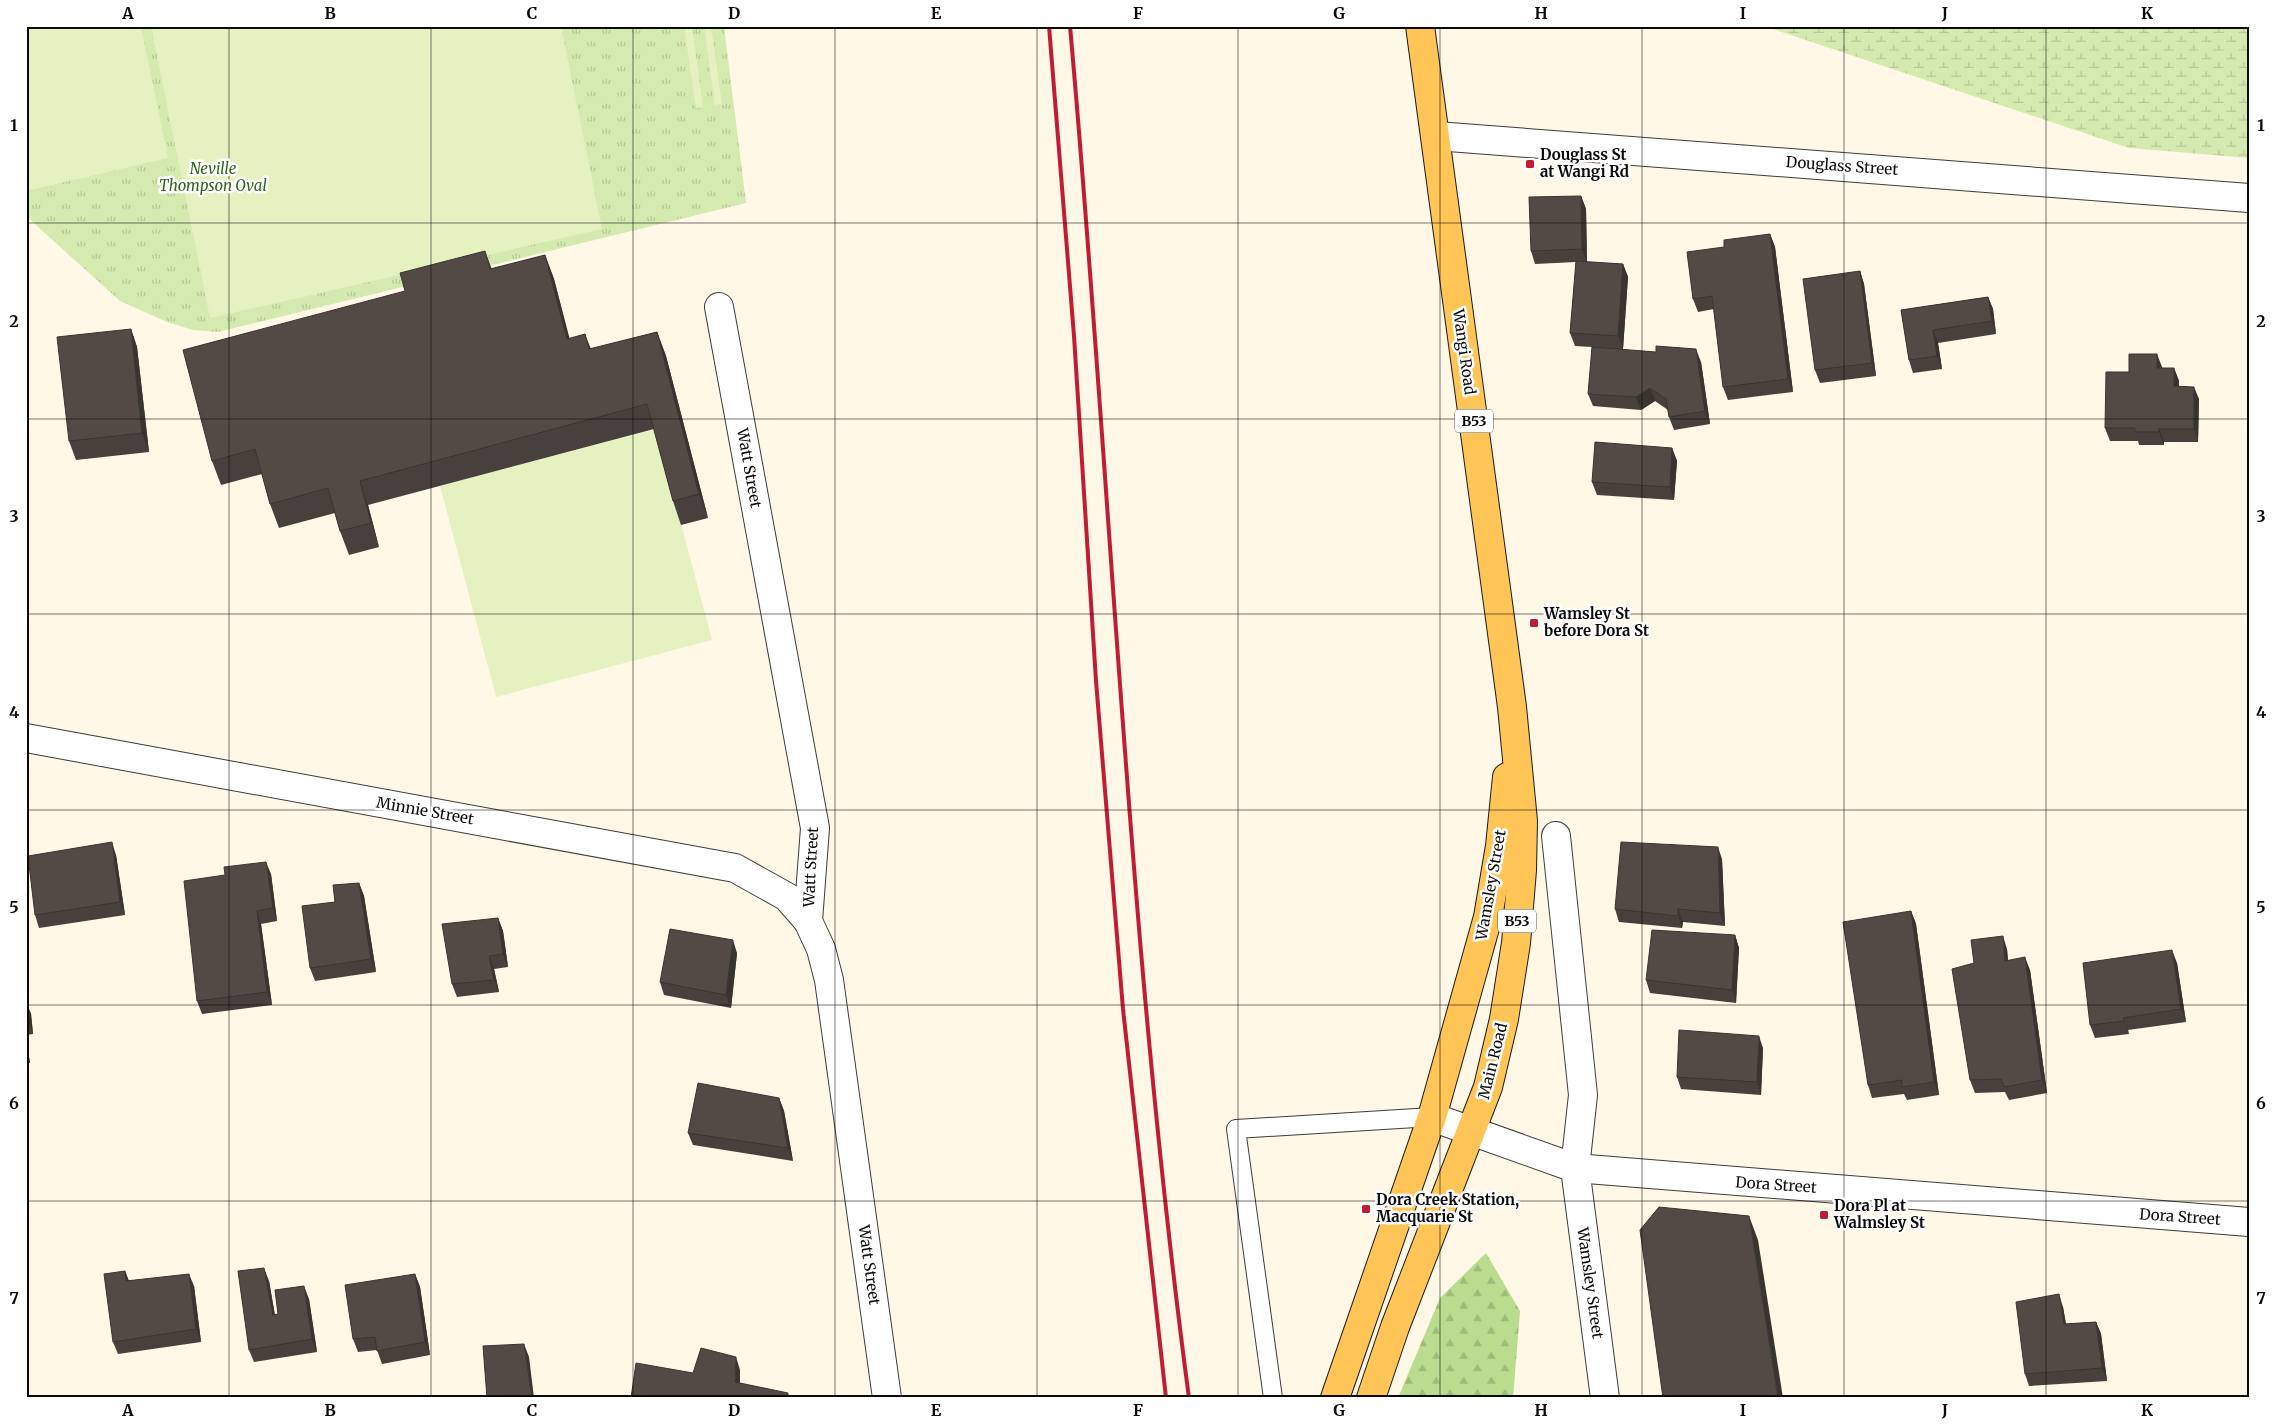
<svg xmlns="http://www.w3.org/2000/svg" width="2275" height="1424" viewBox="0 0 2275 1424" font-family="Merriweather,serif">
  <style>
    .grass { fill: url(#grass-tufts) }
    .forest { fill: url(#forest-firs) }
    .wetland { fill: url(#wetland-marsh) }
    .pitch { fill: #e6f1c2 }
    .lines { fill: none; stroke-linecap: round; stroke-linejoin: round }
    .service-casing { stroke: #3d3d3d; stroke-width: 20 }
    .minor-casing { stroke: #3d3d3d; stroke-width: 30 }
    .tertiary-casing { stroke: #3d3d3d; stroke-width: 30 }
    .primary-casing { stroke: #1b1b1b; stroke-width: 30 }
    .service { stroke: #fff; stroke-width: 18 }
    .minor { stroke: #fff; stroke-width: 28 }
    .tertiary { stroke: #fff; stroke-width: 28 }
    .primary { stroke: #ffc557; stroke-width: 28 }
    .rail { stroke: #c01d35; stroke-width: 4 }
    .wall { fill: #47403c }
    .shaded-wall { fill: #3a3431 }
    .building { fill: #534a46; stroke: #3a3431 }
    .grid { fill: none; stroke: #0a0a0a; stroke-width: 1; stroke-opacity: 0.55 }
    .poi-dot { fill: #c01d35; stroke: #fff; stroke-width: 2 }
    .labels { text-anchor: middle; stroke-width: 5; stroke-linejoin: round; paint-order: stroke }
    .shield { fill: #fff; stroke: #545454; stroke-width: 1 }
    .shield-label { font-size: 14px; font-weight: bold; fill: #0a0a0a }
    .poi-label { font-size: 15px; font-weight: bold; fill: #0a0a0a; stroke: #fff; text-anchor: start }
    .street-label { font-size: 15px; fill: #0a0a0a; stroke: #fff }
    .park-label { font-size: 15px; font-style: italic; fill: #306419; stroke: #fff }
    .neatline { fill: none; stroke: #0a0a0a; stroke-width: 2 }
    .grid-label { font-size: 16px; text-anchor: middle; font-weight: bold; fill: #0a0a0a }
  </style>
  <defs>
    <pattern id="grass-tufts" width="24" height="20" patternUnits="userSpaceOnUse" patternTransform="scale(1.25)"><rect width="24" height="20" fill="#d4eab0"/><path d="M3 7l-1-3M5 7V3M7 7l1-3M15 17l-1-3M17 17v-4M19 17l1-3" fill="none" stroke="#b5c796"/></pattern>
    <pattern id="forest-firs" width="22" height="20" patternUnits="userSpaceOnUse" patternTransform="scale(1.25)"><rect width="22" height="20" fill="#b9dc8f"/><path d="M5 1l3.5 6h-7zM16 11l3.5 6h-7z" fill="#9ebb7a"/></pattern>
    <pattern id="wetland-marsh" width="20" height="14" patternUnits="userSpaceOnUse" patternTransform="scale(1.25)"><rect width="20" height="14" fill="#d4eab0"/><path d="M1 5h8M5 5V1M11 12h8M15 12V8" fill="none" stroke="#b5c796"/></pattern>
  </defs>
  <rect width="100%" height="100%" fill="#fff8e7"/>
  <polygon class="grass" points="26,26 724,26 746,203 218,332 193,330 167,322 120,301 26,216"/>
  <polygon class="forest" points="1486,1253 1520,1311 1513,1398 1398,1398 1440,1298"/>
  <polygon class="wetland" points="1764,26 2249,26 2249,158 2129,148"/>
  <g class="pitch">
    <polygon points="26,26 141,26 168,158 26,191"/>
    <polygon points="151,26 561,26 602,229 210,318"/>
    <polygon points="684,26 692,26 703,107 696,108"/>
    <polygon points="704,26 711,26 722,104 715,105"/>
    <polygon points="656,429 712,640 496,697 440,486"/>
  </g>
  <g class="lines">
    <g class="service-casing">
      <polyline id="service" points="1273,1398 1236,1129 1432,1117"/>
    </g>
    <g class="minor-casing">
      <g id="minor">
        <polyline points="1436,136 2249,198"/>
        <polyline points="719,307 815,828 808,921 821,949 829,980 887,1398"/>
        <polyline points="26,738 735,868 787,897 808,921"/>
        <polyline points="1556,836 1583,1095 1575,1168 2249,1222"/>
      </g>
    </g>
    <g class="tertiary-casing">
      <polyline id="tertiary" points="1432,1117 1575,1168 1605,1398"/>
    </g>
    <g class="primary-casing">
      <g id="primary">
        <polyline points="1335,1398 1432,1117 1488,917 1500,846 1507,777"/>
        <polyline points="1371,1398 1395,1327 1488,1087 1504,1019 1516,943 1522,870 1523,821 1512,707 1420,26"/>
      </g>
    </g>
    <use href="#service" class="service"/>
    <use href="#minor" class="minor"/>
    <use href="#tertiary" class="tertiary"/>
    <use href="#primary" class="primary"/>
    <g class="rail">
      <polyline points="1049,26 1074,336 1096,681 1123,1009 1166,1398"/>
      <path d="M1070,26C1111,483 1128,943 1189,1398"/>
    </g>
  </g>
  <g class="wall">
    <polygon points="1581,196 1586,209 1587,262 1623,264 1628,277 1623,349 1701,362 1710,424 1674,430 1669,417 1668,410 1655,401 1641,410 1593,406 1588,394 1592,347 1575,346 1570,333 1576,262 1535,264 1531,251"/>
    <polygon points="1770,234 1775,247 1793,392 1728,400 1723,387 1714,309 1698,312 1693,299 1724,247"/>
    <polygon points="545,255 554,279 569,339 585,334 591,349 657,332 666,356 708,518 681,525 673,501 654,429 368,505 379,547 349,555 340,531 335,513 279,528 270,504 262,474 221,485 212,461 492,269"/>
    <polygon points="1860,271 1864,284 1876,376 1820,383 1815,370"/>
    <polygon points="1988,297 1993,309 1996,334 1938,343 1942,369 1913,373 1909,360 1901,310"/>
    <polygon points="131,329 137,347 149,452 76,460 69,441"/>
    <polygon points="2162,368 2174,368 2179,381 2179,386 2199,399 2198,442 2164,442 2164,445 2139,445 2138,441 2110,441 2105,428 2129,372"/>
    <polygon points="1672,448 1677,461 1674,500 1597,495 1592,482"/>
    <polygon points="116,855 125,915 39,928 35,915"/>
    <polygon points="1722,859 1725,926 1683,922 1682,928 1619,922 1615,909"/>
    <polygon points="271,874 277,921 261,924 272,1005 202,1014 197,1001"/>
    <polygon points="359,883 364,896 376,972 315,981 310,968 335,902"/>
    <polygon points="1911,911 1916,924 1939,1095 1907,1100 1904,1094 1872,1098 1868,1085"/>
    <polygon points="498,918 503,931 508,967 494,969 499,992 457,997 452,984"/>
    <polygon points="1735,935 1739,948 1736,1003 1650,993 1646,980"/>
    <polygon points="2007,949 2008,960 2030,970 2047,1093 2009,1100 2005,1092 1975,1093 1970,1080 1974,963"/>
    <polygon points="737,953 731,1008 664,995 660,982"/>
    <polygon points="2177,963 2186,1022 2128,1030 2129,1034 2095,1038 2090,1025"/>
    <polygon points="26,1002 31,1014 33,1034 26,1035"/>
    <polygon points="26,1039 30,1063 26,1063"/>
    <polygon points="1763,1048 1761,1095 1681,1089 1677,1077"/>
    <polygon points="779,1098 784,1111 793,1161 693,1145 688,1133"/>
    <polygon points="125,1271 129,1281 194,1286 201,1342 118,1354 113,1342"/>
    <polygon points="415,1274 420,1287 430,1355 382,1364 377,1350 358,1352 353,1339"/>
    <polygon points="269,1281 275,1315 278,1314 309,1299 317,1352 254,1362 249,1350"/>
    <polygon points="2063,1307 2066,1324 2096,1322 2101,1334 2107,1381 2029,1386 2025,1374"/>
  </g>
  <g class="shaded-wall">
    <polygon points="1581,196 1586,209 1587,262 1582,249"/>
    <polygon points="1770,234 1775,247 1793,392 1788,379"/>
    <polygon points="485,251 494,275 490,269"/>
    <polygon points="545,255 554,279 576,363 567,339"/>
    <polygon points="1623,264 1628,277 1623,349 1618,336"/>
    <polygon points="1860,271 1864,284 1876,376 1872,363"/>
    <polygon points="1988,297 1993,309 1996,334 1992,321"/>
    <polygon points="131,329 137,347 149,452 142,433"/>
    <polygon points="1933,330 1938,343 1942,369 1937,356"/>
    <polygon points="657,332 666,356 708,518 699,494"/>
    <polygon points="1696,349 1701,362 1710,424 1705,411"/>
    <polygon points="2157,354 2162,367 2162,381 2157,368"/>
    <polygon points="2174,368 2179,381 2179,399 2174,386"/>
    <polygon points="2194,387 2199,399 2198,442 2194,429"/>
    <polygon points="1650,388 1655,401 1641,410 1636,397"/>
    <polygon points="2159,429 2164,442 2164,445 2159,432"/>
    <polygon points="1672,448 1677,461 1674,500 1670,487"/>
    <polygon points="360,481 368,505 379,547 371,523"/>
    <polygon points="112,842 116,855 125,915 120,902"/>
    <polygon points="1718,847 1722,859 1725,926 1720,913"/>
    <polygon points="266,862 271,874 277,921 273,908"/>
    <polygon points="359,883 364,896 376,972 371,959"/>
    <polygon points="1678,909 1683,922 1682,928 1678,916"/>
    <polygon points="257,911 261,924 272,1005 267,992"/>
    <polygon points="1911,911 1916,924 1939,1095 1934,1082"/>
    <polygon points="498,918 503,931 508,967 503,954"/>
    <polygon points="1735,935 1739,948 1736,1003 1732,990"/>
    <polygon points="2003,936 2007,949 2009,974 2005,961"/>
    <polygon points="733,940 737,953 731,1008 726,995"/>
    <polygon points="2172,950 2177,963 2186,1022 2181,1009"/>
    <polygon points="489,956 494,969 499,992 494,980"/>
    <polygon points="2025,957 2030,970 2047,1093 2042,1080"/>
    <polygon points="26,1002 31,1014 33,1034 28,1021"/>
    <polygon points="2123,1018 2128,1030 2129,1034 2124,1021"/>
    <polygon points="1759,1036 1763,1048 1761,1095 1757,1082"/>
    <polygon points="26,1039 30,1063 26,1054"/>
    <polygon points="779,1098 784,1111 793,1161 788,1148"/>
    <polygon points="1749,1216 1758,1240 1783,1398 1778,1398"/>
    <polygon points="264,1268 269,1281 277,1328 273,1315"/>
    <polygon points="125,1271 130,1284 126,1281"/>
    <polygon points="189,1274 194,1286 201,1342 196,1329"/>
    <polygon points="415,1274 420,1287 430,1355 425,1342"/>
    <polygon points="304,1286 309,1299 317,1352 312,1339"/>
    <polygon points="2059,1294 2063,1307 2068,1337 2064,1324"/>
    <polygon points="2096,1322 2101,1334 2107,1381 2102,1368"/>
    <polygon points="524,1344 529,1357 534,1398 532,1398"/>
    <polygon points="736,1357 740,1370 740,1395 735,1382"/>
  </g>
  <g class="building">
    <polygon points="1581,196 1582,249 1531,251 1529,197"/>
    <polygon points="1770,234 1788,379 1723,387 1712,296 1693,299 1687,252 1724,247 1724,240"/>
    <polygon points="485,251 490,269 545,255 567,339 585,334 589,349 657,332 699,494 673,501 647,404 360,481 371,523 340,531 328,488 270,504 255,449 212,461 183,350 405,291 400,273"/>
    <polygon points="1576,261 1623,264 1618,336 1570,333"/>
    <polygon points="1860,271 1872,363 1815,370 1803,279"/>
    <polygon points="1988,297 1992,321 1933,330 1937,356 1909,360 1901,310"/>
    <polygon points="131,329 142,433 69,441 57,337"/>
    <polygon points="1656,346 1696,349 1705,411 1669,417 1666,399 1650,388 1636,397 1588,394 1592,347 1656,352"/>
    <polygon points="2129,354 2157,354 2157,368 2174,368 2174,386 2194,387 2194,429 2159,429 2159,432 2135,432 2135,428 2105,428 2106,372 2129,372"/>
    <polygon points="1595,442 1672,448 1670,487 1592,482"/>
    <polygon points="112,842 120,902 35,915 28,856"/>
    <polygon points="1621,842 1718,847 1720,913 1678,909 1678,916 1615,909"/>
    <polygon points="266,862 273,908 257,911 267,992 197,1001 184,881 225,875 224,867"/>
    <polygon points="359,883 371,959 310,968 302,906 335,902 333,885"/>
    <polygon points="1911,911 1934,1082 1902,1087 1902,1080 1868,1085 1843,922"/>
    <polygon points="498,918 503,954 489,956 494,980 452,984 442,924"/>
    <polygon points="670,929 733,940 726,995 660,982"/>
    <polygon points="1652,930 1735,935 1732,990 1646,980"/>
    <polygon points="2003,936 2005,961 2025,957 2042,1080 2004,1087 2001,1079 1970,1080 1952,969 1974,963 1971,940"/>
    <polygon points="2172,950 2181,1009 2123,1018 2124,1021 2090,1025 2083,963"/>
    <polygon points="26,1002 28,1021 26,1021"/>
    <polygon points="1679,1030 1759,1036 1757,1082 1677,1077"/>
    <polygon points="698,1083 779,1098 788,1148 688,1133"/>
    <polygon points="1659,1207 1749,1216 1778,1398 1663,1398 1640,1230"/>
    <polygon points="264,1268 273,1315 278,1314 275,1290 304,1286 312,1339 249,1350 238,1271"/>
    <polygon points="125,1271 126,1281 189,1274 196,1329 113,1342 104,1274"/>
    <polygon points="415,1274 425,1342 377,1351 375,1337 353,1339 345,1285"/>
    <polygon points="2059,1294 2064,1324 2096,1322 2102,1368 2025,1374 2016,1302"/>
    <polygon points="524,1344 532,1398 487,1398 483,1346"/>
    <polygon points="701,1348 736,1357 735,1382 788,1393 788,1398 631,1398 636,1363 693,1373"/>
  </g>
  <path class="grid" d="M229,26V1398M431,26V1398M633,26V1398M835,26V1398M1037,26V1398M1238,26V1398M1440,26V1398M1642,26V1398M1844,26V1398M2046,26V1398M26,223H2249M26,419H2249M26,614H2249M26,810H2249M26,1005H2249M26,1201H2249"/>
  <g class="poi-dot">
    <rect x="1525" y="159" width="10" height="10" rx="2.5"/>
    <rect x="1529" y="618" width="10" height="10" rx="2.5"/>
    <rect x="1361" y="1204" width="10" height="10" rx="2.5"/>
    <rect x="1819" y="1210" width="10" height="10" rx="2.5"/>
  </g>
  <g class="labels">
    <g class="shield">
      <rect x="1455" y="409.5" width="38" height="23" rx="4"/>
      <rect x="1498" y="909.5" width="38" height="23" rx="4"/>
    </g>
    <g class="shield-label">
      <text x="1474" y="426">B53</text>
      <text x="1517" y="926">B53</text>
    </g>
    <g class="poi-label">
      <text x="1540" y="160">Douglass St<tspan x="1540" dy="17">at Wangi Rd</tspan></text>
      <text x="1544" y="619">Wamsley St<tspan x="1544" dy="17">before Dora St</tspan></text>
      <text x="1376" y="1205">Dora Creek Station,<tspan x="1376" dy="17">Macquarie St</tspan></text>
      <text x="1834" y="1211">Dora Pl at<tspan x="1834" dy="17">Walmsley St</tspan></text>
    </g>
    <g class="street-label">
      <text transform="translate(1842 166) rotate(4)" y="5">Douglass Street</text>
      <text transform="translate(1464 352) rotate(82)" y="5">Wangi Road</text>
      <text transform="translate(749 468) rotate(80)" y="5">Watt Street</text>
      <text transform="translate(425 811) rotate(10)" y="5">Minnie Street</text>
      <text transform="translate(811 867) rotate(-87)" y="5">Watt Street</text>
      <text transform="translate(1491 885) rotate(-80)" y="5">Wamsley Street</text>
      <text transform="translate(1493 1061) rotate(-76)" y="5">Main Road</text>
      <text transform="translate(1776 1185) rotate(4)" y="5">Dora Street</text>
      <text transform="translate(2180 1217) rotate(4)" y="5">Dora Street</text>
      <text transform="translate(869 1265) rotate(82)" y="5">Watt Street</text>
      <text transform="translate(1590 1283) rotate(82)" y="5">Wamsley Street</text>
    </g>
    <g class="park-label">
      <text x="213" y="174">Neville<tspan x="213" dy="17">Thompson Oval</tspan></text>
    </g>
  </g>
  <rect width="2275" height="1424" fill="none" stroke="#ffffff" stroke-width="55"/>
  <rect x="28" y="28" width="2220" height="1368" class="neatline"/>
  <g class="grid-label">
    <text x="128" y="19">A</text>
    <text x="330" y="19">B</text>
    <text x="532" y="19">C</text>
    <text x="734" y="19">D</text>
    <text x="936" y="19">E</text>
    <text x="1138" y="19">F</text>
    <text x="1339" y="19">G</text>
    <text x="1541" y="19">H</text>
    <text x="1743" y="19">I</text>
    <text x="1945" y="19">J</text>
    <text x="2147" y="19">K</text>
    <text x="14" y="131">1</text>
    <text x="2261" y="131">1</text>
    <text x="14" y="327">2</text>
    <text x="2261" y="327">2</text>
    <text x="14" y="522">3</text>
    <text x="2261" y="522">3</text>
    <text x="14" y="718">4</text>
    <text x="2261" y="718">4</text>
    <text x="14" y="913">5</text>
    <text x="2261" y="913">5</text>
    <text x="14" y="1109">6</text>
    <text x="2261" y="1109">6</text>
    <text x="14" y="1304">7</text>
    <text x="2261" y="1304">7</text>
    <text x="128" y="1416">A</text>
    <text x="330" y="1416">B</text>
    <text x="532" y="1416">C</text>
    <text x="734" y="1416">D</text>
    <text x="936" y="1416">E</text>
    <text x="1138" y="1416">F</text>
    <text x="1339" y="1416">G</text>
    <text x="1541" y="1416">H</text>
    <text x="1743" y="1416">I</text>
    <text x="1945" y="1416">J</text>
    <text x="2147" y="1416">K</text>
  </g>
</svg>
